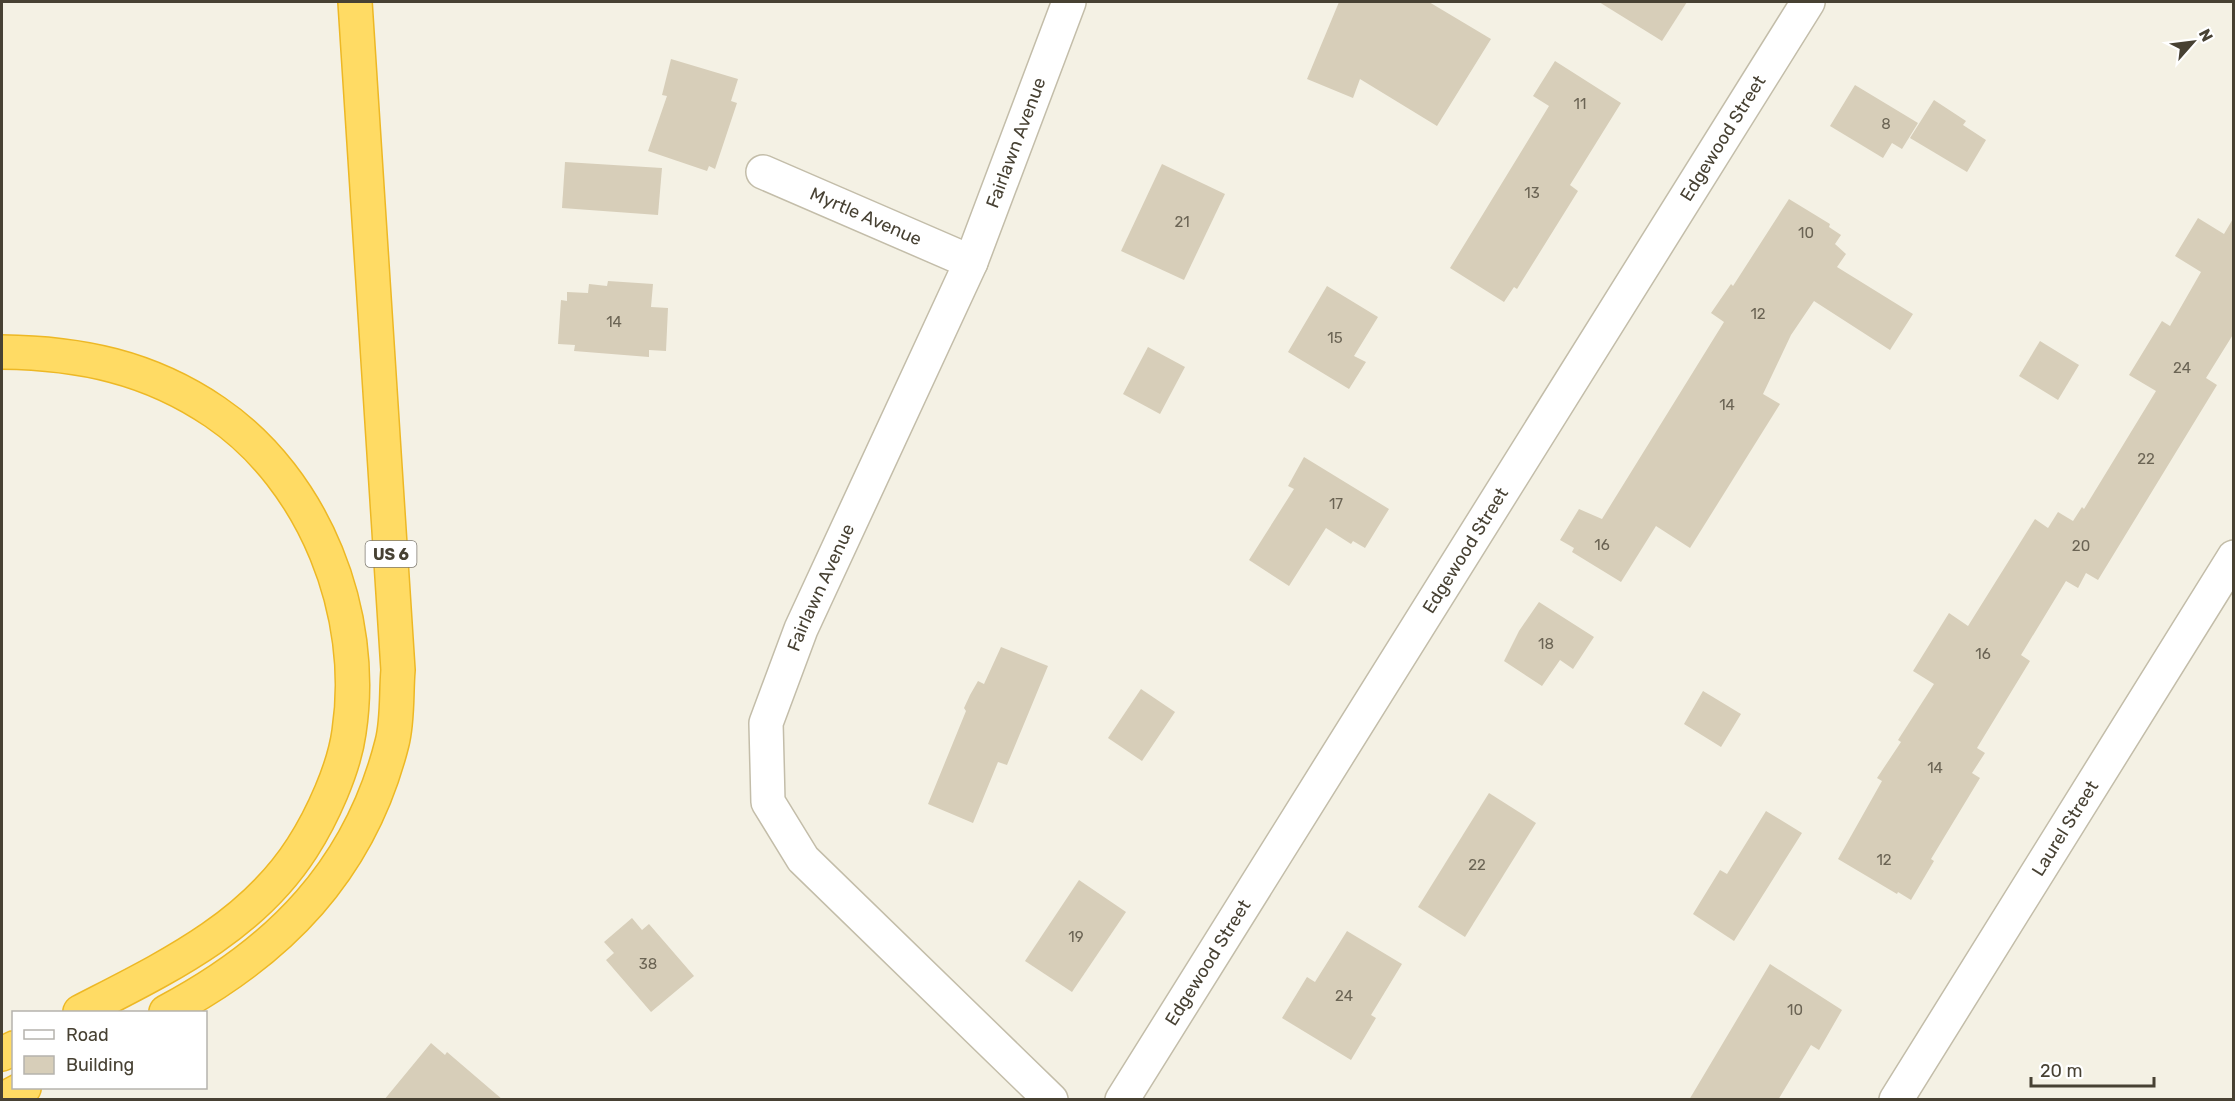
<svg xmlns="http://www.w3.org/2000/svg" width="2235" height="1101" viewBox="0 0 2235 1101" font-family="Rubik,sans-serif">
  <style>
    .building { fill: #d7ceb9 }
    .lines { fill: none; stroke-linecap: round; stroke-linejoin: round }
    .street-casing { stroke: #c3bda9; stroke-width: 36 }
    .highway-casing { stroke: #edb825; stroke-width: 36 }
    .street { stroke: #fff; stroke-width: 33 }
    .highway { stroke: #ffdb64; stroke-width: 33 }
    .labels { text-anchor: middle; stroke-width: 4.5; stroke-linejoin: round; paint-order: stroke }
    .number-label { font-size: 15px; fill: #6b6454 }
    .shield { fill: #fff; stroke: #7e7a70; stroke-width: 1.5 }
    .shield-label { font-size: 16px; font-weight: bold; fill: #474133 }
    .street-label { font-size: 18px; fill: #474133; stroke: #fff }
  </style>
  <rect width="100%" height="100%" fill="#f4f1e4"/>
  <g class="building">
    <polygon points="1339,2 1429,2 1491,39 1437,126 1360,79 1353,98 1307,79"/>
    <polygon points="1599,2 1687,2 1662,41"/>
    <polygon points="671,59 738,79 731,101 737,103 715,169 709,166 707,171 648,151 667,96 662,95"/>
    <polygon points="1555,61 1621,103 1570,185 1578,191 1517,289 1514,287 1504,302 1450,268 1549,106 1533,96"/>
    <polygon points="1855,85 1918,123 1902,149 1892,143 1883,158 1830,126"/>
    <polygon points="1934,100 1966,121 1963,125 1986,140 1967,172 1910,138"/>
    <polygon points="565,162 662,168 658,215 562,208"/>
    <polygon points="1162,164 1225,194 1184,280 1121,251"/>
    <polygon points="1789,199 1830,224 1829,227 1841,235 1835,244 1846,254 1837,267 1913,314 1890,350 1814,301 1791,335 1763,394 1780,404 1690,548 1656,526 1621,582 1572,552 1574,548 1560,540 1579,509 1602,519 1724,322 1711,313 1731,284 1733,286"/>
    <polygon points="2234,217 2234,333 2206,378 2217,385 2098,580 2086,573 2078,588 2066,581 2021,655 2030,661 1977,748 1985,753 1972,773 1980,778 1931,859 1934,861 1911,900 1898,892 1897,894 1838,859 1882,781 1877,778 1901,742 1898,740 1934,684 1913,671 1949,613 1968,626 2035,519 2048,528 2058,512 2073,521 2082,507 2084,509 2156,391 2129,375 2162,321 2170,326 2201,272 2175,256 2198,218 2224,234"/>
    <polygon points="608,281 653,284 651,307 668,308 666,351 649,350 649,357 574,351 575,345 558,344 561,300 567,301 567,292 588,293 589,284 607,286"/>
    <polygon points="1327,286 1378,317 1354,356 1366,362 1349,389 1288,352"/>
    <polygon points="2040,341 2079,365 2058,400 2019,376"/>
    <polygon points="1148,347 1185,367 1160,414 1123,394"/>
    <polygon points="1304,457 1389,509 1365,548 1353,541 1351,544 1326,528 1289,586 1249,560 1294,489 1288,486"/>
    <polygon points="1539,602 1594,637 1573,669 1560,660 1542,686 1504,661 1519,631"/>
    <polygon points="1001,647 1048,666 1007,765 998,762 973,823 928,804 966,711 964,708 970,695 978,681 984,684"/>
    <polygon points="1141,689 1175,712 1142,761 1108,738"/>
    <polygon points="1703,691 1741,714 1721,747 1684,724"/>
    <polygon points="1489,793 1536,823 1465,937 1418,907"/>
    <polygon points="1766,811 1802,833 1734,941 1693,914 1720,870 1727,874"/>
    <polygon points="1079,880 1126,912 1072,992 1025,961"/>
    <polygon points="632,918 642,930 649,924 694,976 651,1012 606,960 614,953 604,942"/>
    <polygon points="1347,931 1402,964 1371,1015 1376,1018 1351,1060 1282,1018 1307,977 1315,982"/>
    <polygon points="1770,964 1842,1010 1819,1050 1811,1045 1778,1100 1689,1100"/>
    <polygon points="431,1043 445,1055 447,1052 503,1100 384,1100"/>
  </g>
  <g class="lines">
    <g class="street-casing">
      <g id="street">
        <path id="s1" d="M763,172L971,262"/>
        <path id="s2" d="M1051,1100L803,859L768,802L766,723L801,629L971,262L1069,2"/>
        <path id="s3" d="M1122,1100L1808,2"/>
        <path id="s4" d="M1896,1100L2234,557"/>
      </g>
    </g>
    <g class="highway-casing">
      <g id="highway">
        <path d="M2,352C80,353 149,367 215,412C315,480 367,614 349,732C344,769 322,817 302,848C250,929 163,969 80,1012"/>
        <path d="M166,1012C279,952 360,870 392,743C398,720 396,693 398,670L355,2"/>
        <polyline points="2,1054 14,1048"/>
        <polyline points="2,1100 24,1088"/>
      </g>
    </g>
    <use href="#street" class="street"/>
    <use href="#highway" class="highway"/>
  </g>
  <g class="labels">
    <g class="number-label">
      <text x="1580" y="109">11</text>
      <text x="1886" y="129">8</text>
      <text x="1532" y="198">13</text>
      <text x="1182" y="227">21</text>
      <text x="1806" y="238">10</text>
      <text x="1758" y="319">12</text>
      <text x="614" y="327">14</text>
      <text x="1335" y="343">15</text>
      <text x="2182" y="373">24</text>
      <text x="1727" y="410">14</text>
      <text x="2146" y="464">22</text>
      <text x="1336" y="509">17</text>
      <text x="1602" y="550">16</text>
      <text x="2081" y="551">20</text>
      <text x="1546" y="649">18</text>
      <text x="1983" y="659">16</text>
      <text x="1935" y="773">14</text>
      <text x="1884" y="865">12</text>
      <text x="1477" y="870">22</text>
      <text x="1076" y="942">19</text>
      <text x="648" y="969">38</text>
      <text x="1344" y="1001">24</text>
      <text x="1795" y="1015">10</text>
    </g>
    <rect class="shield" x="365.5" y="541" width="51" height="26" rx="4.5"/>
    <g class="shield-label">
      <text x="391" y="560">US 6</text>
    </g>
    <g class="street-label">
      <text dy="6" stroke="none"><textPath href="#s3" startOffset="1134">Edgewood Street</textPath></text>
      <text dy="6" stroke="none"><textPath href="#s2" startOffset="1124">Fairlawn Avenue</textPath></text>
      <text dy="6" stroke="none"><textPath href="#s1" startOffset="112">Myrtle Avenue</textPath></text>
      <text dy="6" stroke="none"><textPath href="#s3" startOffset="648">Edgewood Street</textPath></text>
      <text dy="6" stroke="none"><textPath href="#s2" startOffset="638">Fairlawn Avenue</textPath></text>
      <text dy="6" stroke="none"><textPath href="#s4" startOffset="320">Laurel Street</textPath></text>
      <text dy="6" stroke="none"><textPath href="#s3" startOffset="162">Edgewood Street</textPath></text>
    </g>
  </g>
  <rect width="2235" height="1101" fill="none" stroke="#474133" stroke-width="6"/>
  <rect x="12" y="1011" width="195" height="78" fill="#ffffff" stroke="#b5b3ad" stroke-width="1.5"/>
  <rect x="24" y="1030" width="30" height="9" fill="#ffffff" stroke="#b5b3ad" stroke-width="1.5"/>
  <text x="66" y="1041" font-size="18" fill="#474133">Road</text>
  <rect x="24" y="1056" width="30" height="18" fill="#d7ceb9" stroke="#b5b3ad" stroke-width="1.5"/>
  <text x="66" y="1071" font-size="18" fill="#474133">Building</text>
  <g transform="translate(2193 42) rotate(62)" stroke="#ffffff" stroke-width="4.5" paint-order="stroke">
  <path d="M0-4.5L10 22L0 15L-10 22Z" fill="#474133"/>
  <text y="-9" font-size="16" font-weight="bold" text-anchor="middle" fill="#474133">N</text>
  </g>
  <path d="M2031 1077v9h123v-9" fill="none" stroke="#474133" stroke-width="3"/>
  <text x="2040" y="1077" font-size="18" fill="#474133" stroke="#ffffff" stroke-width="4.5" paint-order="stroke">20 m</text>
</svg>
